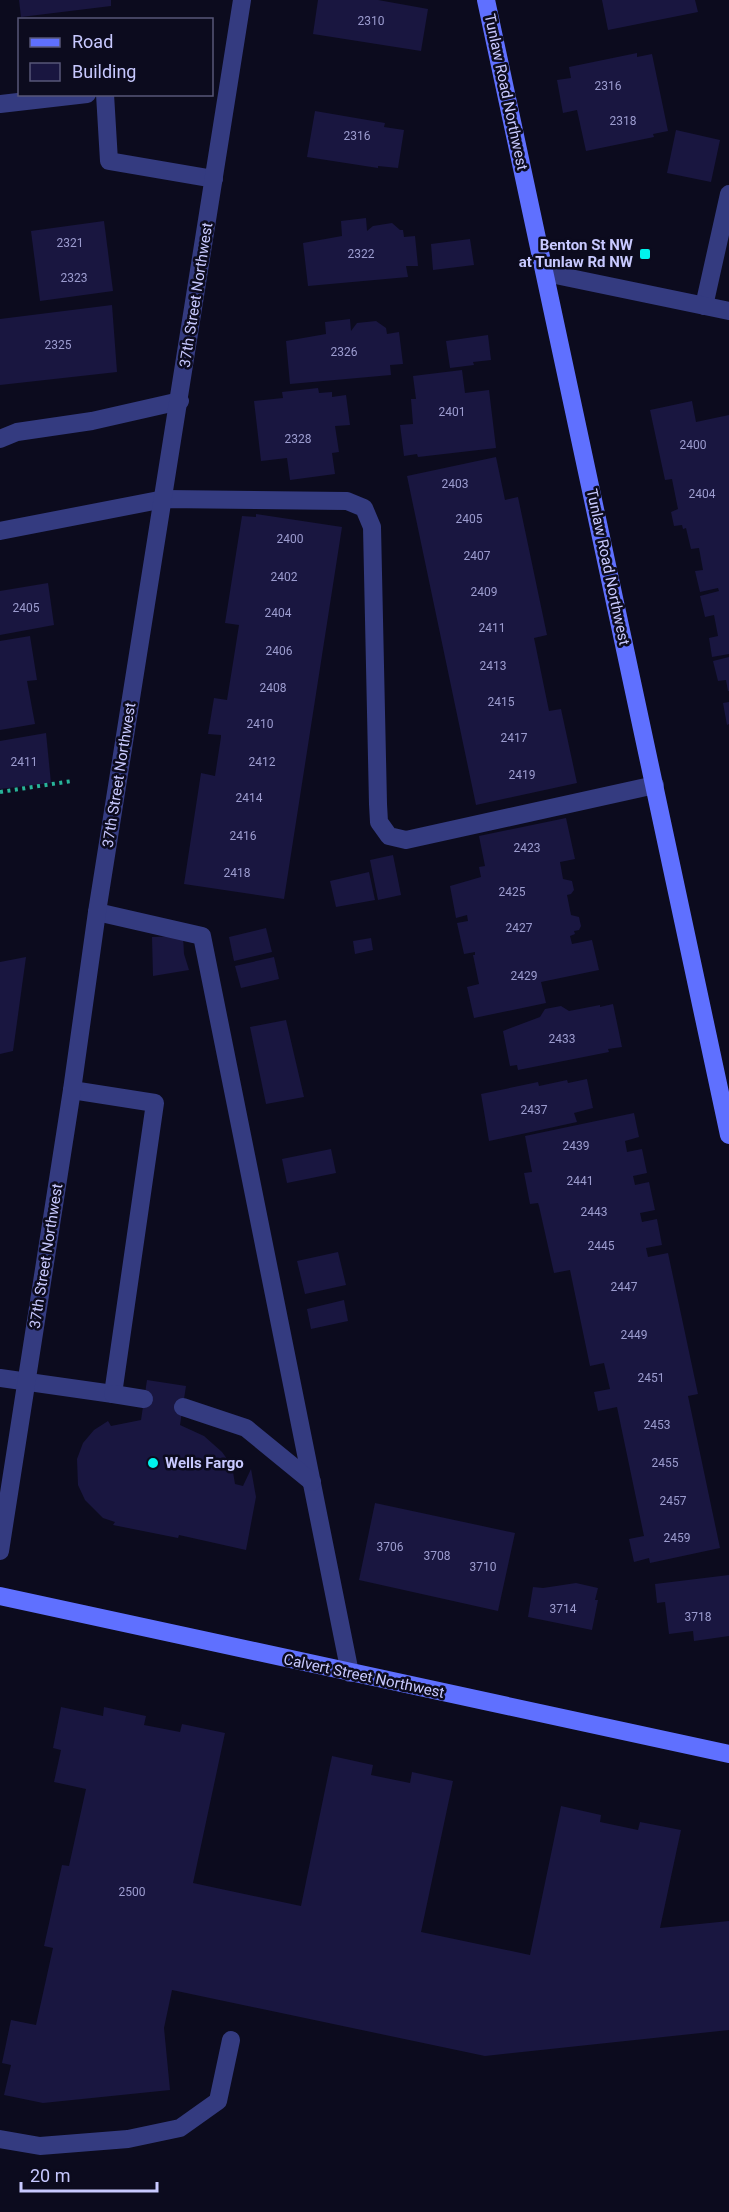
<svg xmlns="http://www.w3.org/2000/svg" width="729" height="2212" viewBox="0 0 729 2212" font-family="Roboto,sans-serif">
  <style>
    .building { fill: #191640 }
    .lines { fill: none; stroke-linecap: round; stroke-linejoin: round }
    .path { stroke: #28b499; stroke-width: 4; stroke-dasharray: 3 4.5; stroke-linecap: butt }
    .lane { stroke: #343b80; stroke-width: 18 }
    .street { stroke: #343b80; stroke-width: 18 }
    .secondary { stroke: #5f70ff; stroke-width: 18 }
    .poi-dot { fill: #00f3ec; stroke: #0c0b1e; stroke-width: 2 }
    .labels { text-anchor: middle; stroke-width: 5; stroke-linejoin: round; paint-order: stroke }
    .number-label { font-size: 12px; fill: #9c9ccf }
    .street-label { font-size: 15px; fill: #c8c9ff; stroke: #0c0b1e }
    .poi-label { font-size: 15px; font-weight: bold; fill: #c8c9ff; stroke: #0c0b1e; text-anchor: end }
  </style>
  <rect width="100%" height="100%" fill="#0c0b1e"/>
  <g class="building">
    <polygon points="19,0 111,0 111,6 21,17"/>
    <polygon points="318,0 378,0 428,9 421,51 313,34"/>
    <polygon points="602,0 695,0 698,12 608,30"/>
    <polygon points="637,53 637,57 652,54 668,131 653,134 654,137 586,151 577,110 563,113 557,80 571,78 569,67"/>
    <polygon points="315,111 385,123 384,127 404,130 398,168 378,166 378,168 307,157"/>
    <polygon points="676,130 720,140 711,182 667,173"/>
    <polygon points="366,218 367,231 373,226 392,223 400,230 403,230 404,237 415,236 418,266 406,266 408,277 308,286 303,243 342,236 341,221"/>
    <polygon points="104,221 113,291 40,301 31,231"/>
    <polygon points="470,239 474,265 433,270 431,244"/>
    <polygon points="112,305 117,372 0,385 0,319"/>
    <polygon points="350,319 351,331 357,323 376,321 386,328 387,334 399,332 403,364 390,365 391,375 290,384 286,341 326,334 325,322"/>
    <polygon points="488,335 491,360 473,362 474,365 450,368 446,341"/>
    <polygon points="462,370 465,393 489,390 496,448 418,457 417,454 404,456 400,425 413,424 411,399 416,399 413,376"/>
    <polygon points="318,388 319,393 332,392 332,397 346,395 350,425 335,426 339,452 332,453 335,474 290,480 287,458 261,461 254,401 283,398 282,392"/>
    <polygon points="692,401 696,422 729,415 729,654 712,657 709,638 718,636 714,615 705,617 700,596 719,591 718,588 700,592 695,571 703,570 699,548 691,549 686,528 683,529 682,525 674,526 671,512 678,509 672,479 665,480 650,410"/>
    <polygon points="496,457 505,500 518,497 547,635 534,638 549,711 561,709 577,783 476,805 407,476"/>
    <polygon points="256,514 342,527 284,899 184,884 201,773 215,776 221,737 221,735 208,734 214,698 227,700 233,663 239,625 225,623 242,516 256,517"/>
    <polygon points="48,583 54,625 0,635 0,591"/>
    <polygon points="30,636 37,680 27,681 35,724 0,730 0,641"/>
    <polygon points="729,657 729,691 728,691 726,680 718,681 713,661"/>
    <polygon points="729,702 729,724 727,725 723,703"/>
    <polygon points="46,733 51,783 0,789 0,741"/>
    <polygon points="566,818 575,859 560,862 563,879 572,881 574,890 571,894 567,895 571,915 579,917 581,926 579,930 574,931 575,934 570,936 572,944 592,940 599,970 541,982 546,1003 474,1018 467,987 479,984 473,955 475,955 475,952 464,954 457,923 468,921 467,915 456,918 450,886 481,877 479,867 485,866 479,836"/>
    <polygon points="393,855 401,895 378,900 370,860"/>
    <polygon points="369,872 375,900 336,907 330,881"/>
    <polygon points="266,928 272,952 234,961 229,937"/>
    <polygon points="183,936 184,954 189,970 153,976 152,937"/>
    <polygon points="371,938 373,950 355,954 353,941"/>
    <polygon points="26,957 13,1051 0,1054 0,962"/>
    <polygon points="274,957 279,979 241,988 235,966"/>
    <polygon points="613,1004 622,1047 608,1049 609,1052 518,1070 517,1065 510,1066 503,1031 540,1017 545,1009 561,1006 569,1011 600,1005 600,1007"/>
    <polygon points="286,1020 304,1097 266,1104 250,1027"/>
    <polygon points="587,1079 593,1108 574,1113 577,1122 489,1141 481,1094 538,1082 539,1086 567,1080 568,1083"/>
    <polygon points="634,1113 639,1137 625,1141 627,1152 642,1149 647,1173 633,1176 635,1185 649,1182 655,1210 640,1213 642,1222 657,1219 662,1245 646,1248 648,1257 668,1253 698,1394 688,1396 720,1548 650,1563 649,1558 634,1562 629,1539 644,1536 617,1407 598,1411 594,1392 610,1389 604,1363 590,1366 570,1270 554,1273 539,1206 538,1203 530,1204 524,1173 532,1172 525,1136"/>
    <polygon points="331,1149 336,1173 287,1183 282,1159"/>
    <polygon points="338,1252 346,1285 305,1294 297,1261"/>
    <polygon points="344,1300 348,1321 311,1329 307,1309"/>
    <polygon points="147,1380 186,1386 180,1425 204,1436 222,1452 232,1466 235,1484 243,1486 251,1469 256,1497 246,1550 179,1535 178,1538 113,1525 115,1522 103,1518 85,1500 78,1485 77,1459 83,1443 94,1430 108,1421 111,1426 141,1420"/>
    <polygon points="375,1503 515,1533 498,1611 359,1580"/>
    <polygon points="729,1575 729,1636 694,1641 693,1631 669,1634 665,1602 657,1603 655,1584"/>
    <polygon points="576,1583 598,1588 595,1600 598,1600 592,1630 528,1617 533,1587 543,1588"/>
    <polygon points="61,1707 103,1716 104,1707 146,1716 144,1725 180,1732 182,1724 225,1733 193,1883 301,1906 332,1756 373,1765 371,1775 410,1783 412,1772 453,1781 421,1932 530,1955 561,1806 601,1815 600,1822 638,1830 640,1822 681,1830 660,1928 729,1921 729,2030 485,2056 172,1990 164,2028 170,2090 43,2103 4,2095 11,2065 2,2063 11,2020 36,2025 53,1948 44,1946 62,1865 69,1866 86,1789 54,1782 61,1750 53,1748"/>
  </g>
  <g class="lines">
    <polyline class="path" points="0,792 72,781"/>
    <g class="lane">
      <polyline points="105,94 109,161 214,179"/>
      <polyline points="0,104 87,94"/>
      <polyline points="704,306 729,194"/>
      <polyline points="0,439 17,432 92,421 180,401"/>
      <polyline points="0,531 164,499 347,501 364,508 372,527 378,804 379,822 389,836 406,840 655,785"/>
      <polyline points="97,912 202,936 350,1673"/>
      <polyline points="0,1378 113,1394 155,1103 72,1090"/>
      <polyline points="113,1394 144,1399"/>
      <polyline points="183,1407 246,1428 312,1482"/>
      <polyline points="0,2139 40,2146 128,2139 180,2128 218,2101 231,2040"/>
    </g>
    <g class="street">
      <polyline points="546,273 729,311"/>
      <polyline points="0,1551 72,1090 97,912 242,0"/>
    </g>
    <g class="secondary">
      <polyline points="486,0 729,1135"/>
      <polyline points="0,1596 729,1754"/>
    </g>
  </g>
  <g class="poi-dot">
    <rect x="639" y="248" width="12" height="12" rx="3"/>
    <circle cx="153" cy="1463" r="6"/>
  </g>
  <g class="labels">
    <g class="number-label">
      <text x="371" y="25">2310</text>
      <text x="608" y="90">2316</text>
      <text x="623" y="125">2318</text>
      <text x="357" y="140">2316</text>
      <text x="70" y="247">2321</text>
      <text x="361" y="258">2322</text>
      <text x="74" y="282">2323</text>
      <text x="58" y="349">2325</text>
      <text x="344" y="356">2326</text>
      <text x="452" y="416">2401</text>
      <text x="298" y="443">2328</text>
      <text x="693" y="449">2400</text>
      <text x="455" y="488">2403</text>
      <text x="702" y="498">2404</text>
      <text x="469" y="523">2405</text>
      <text x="290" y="543">2400</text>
      <text x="477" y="560">2407</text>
      <text x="284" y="581">2402</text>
      <text x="484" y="596">2409</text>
      <text x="26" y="612">2405</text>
      <text x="278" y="617">2404</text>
      <text x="492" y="632">2411</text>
      <text x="279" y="655">2406</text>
      <text x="493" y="670">2413</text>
      <text x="273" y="692">2408</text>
      <text x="501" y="706">2415</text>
      <text x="260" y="728">2410</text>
      <text x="514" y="742">2417</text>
      <text x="24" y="766">2411</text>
      <text x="262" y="766">2412</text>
      <text x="522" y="779">2419</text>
      <text x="249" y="802">2414</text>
      <text x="243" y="840">2416</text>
      <text x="527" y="852">2423</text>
      <text x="237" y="877">2418</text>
      <text x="512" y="896">2425</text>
      <text x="519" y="932">2427</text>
      <text x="524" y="980">2429</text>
      <text x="562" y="1043">2433</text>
      <text x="534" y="1114">2437</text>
      <text x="576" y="1150">2439</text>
      <text x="580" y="1185">2441</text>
      <text x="594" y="1216">2443</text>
      <text x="601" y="1250">2445</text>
      <text x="624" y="1291">2447</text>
      <text x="634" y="1339">2449</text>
      <text x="651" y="1382">2451</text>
      <text x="657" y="1429">2453</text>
      <text x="665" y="1467">2455</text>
      <text x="673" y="1505">2457</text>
      <text x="677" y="1542">2459</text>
      <text x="390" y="1551">3706</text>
      <text x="437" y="1560">3708</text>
      <text x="483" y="1571">3710</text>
      <text x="563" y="1613">3714</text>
      <text x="698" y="1621">3718</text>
      <text x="132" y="1896">2500</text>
    </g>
    <g class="street-label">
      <text transform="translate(506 92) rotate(78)" y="5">Tunlaw Road Northwest</text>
      <text transform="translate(196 295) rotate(-81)" y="5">37th Street Northwest</text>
      <text transform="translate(608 567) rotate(78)" y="5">Tunlaw Road Northwest</text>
      <text transform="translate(119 775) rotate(-81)" y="5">37th Street Northwest</text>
      <text transform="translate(46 1256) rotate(-81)" y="5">37th Street Northwest</text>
      <text transform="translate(364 1676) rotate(12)" y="5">Calvert Street Northwest</text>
    </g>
    <g class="poi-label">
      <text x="633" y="250">Benton St NW<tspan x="633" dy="17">at Tunlaw Rd NW</tspan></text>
      <text x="165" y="1468" text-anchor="start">Wells Fargo</text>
    </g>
  </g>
  <rect x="18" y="18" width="195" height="78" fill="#0c0b1e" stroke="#575778" stroke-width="1.5"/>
  <rect x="30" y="38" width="30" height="9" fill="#5f70ff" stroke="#575778" stroke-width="1.5"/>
  <text x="72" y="48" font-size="18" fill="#c8c9ff">Road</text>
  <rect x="30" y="63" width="30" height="18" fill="#191640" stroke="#575778" stroke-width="1.5"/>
  <text x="72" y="78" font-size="18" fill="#c8c9ff">Building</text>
  <path d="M21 2182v9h136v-9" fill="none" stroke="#c8c9ff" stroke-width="3"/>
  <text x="30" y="2182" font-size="18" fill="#c8c9ff" stroke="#0c0b1e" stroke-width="4.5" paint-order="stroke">20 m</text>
</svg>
